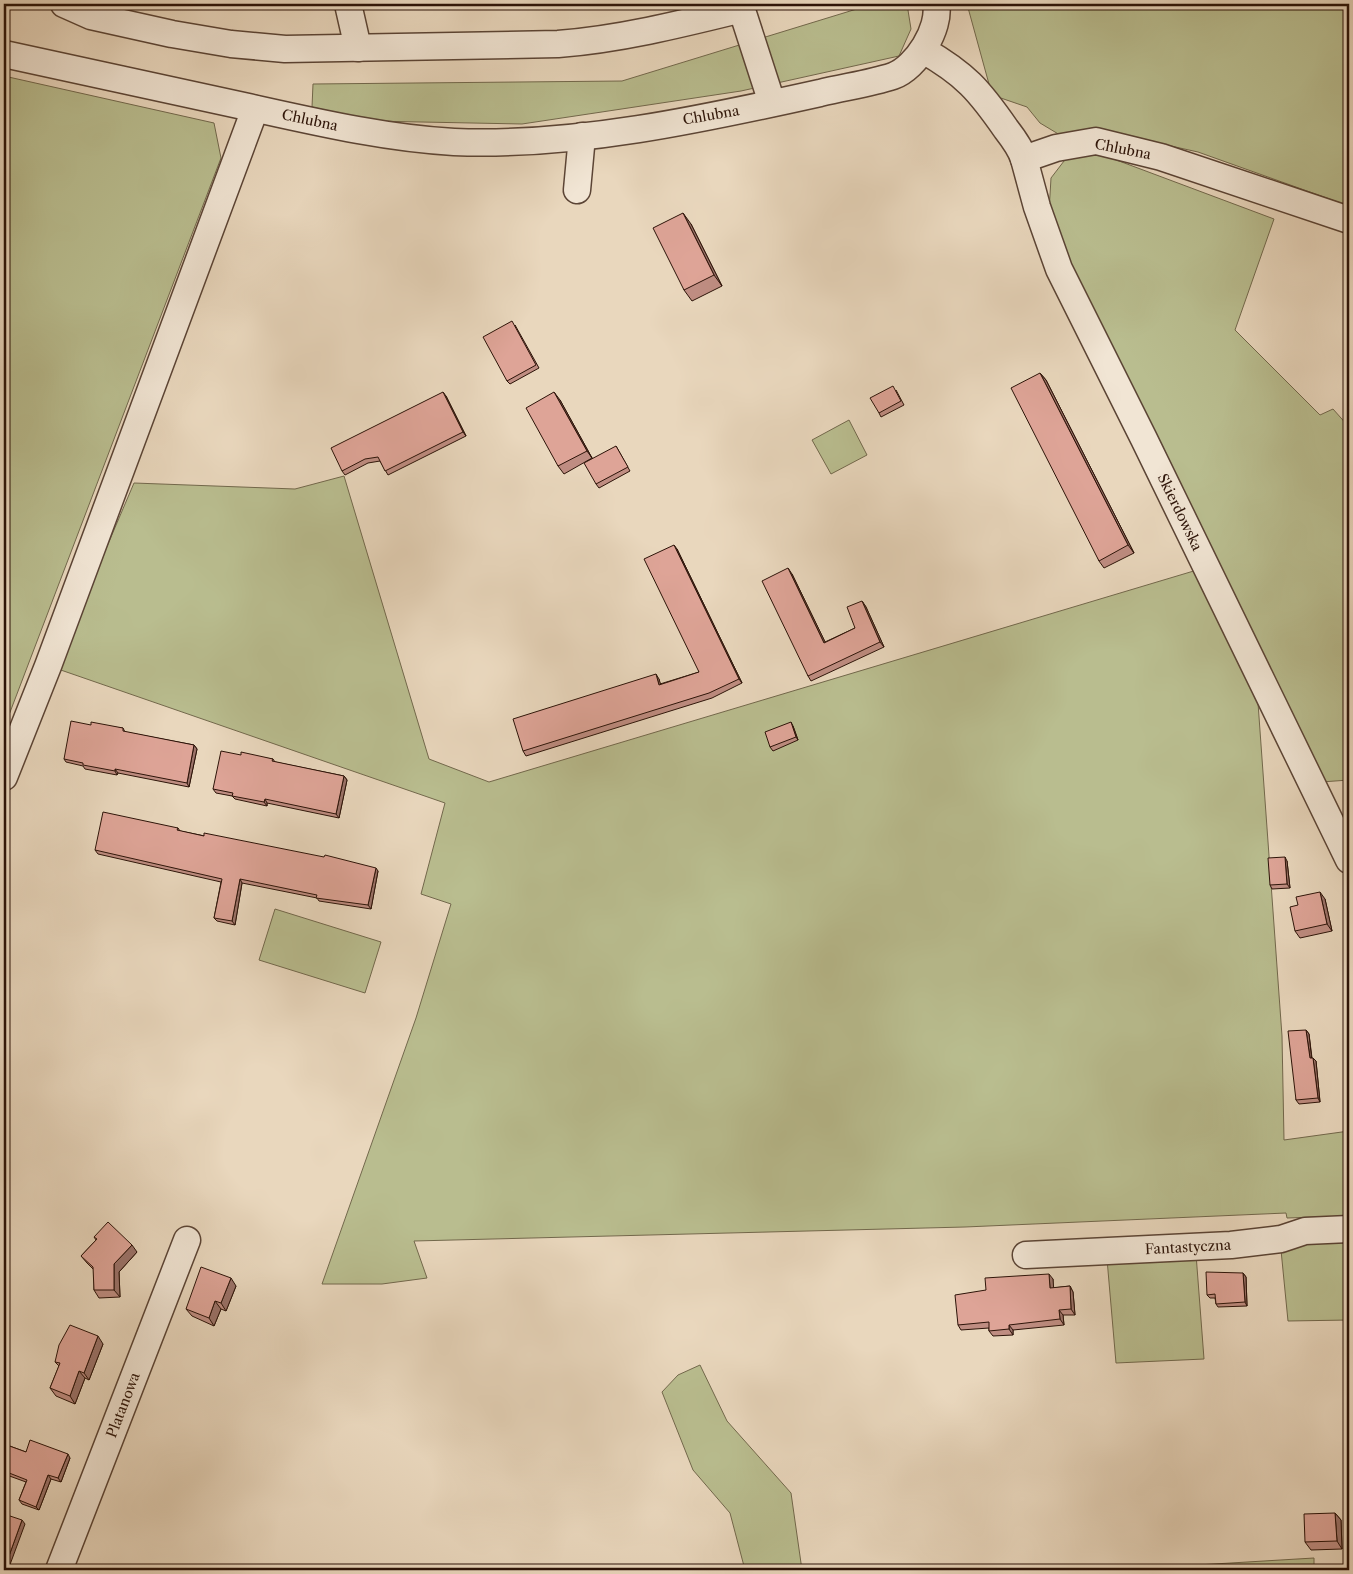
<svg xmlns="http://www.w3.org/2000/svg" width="1353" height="1574" viewBox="0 0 1353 1574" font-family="'Libre Caslon Text',serif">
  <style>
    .green { fill: #b9bd8f; stroke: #72684c }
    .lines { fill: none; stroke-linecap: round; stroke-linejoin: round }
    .minor-casing { stroke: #5b4435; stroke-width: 29 }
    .minor { stroke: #f1e5d4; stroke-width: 26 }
    .wall { fill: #bf8d82; stroke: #2c1308 }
    .shaded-wall { fill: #9b736a; stroke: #2c1308 }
    .building { fill: #dea497; stroke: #2c1308 }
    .labels { text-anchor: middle; stroke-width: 4; stroke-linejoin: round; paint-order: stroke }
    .street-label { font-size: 14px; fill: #2c1308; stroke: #f1e5d4 }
  </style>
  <rect width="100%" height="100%" fill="#e9d7bd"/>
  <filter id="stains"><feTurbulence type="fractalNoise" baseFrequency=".004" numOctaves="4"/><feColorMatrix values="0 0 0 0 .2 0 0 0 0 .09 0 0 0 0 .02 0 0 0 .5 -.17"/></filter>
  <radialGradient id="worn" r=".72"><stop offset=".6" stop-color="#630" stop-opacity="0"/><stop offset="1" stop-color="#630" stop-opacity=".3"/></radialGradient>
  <g class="green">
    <polygon points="873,4 907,4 911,29 899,56 741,91 522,124 371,121 312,107 313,84 622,81"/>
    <polygon points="967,4 1349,4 1349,206 1198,152 1112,133 1060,135 1040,123 1027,107 992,95"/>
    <polygon points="4,76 214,123 221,158 4,728"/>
    <polygon points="1074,148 1087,149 1274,219 1235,330 1320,415 1333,409 1349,427 1349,780 1321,782 1054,240 1049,212 1051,178"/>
    <polygon points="849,420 867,455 831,474 812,440"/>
    <polygon points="344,476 429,759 489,782 1197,570 1257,689 1282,1036 1284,1140 1349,1131 1349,1216 1287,1218 1286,1213 965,1227 414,1241 427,1278 382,1284 322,1284 416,1018 451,904 421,894 445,803 55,668 134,483 295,489"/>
    <polygon points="275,909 381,942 365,993 259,960"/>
    <polygon points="1312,1236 1349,1237 1349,1320 1288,1321 1281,1250"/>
    <polygon points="1196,1254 1204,1359 1116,1363 1107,1259"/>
    <polygon points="700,1365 727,1421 791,1493 802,1570 745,1570 730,1513 693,1470 662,1392 678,1375"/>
    <polygon points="1314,1558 1314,1570 1114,1570"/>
  </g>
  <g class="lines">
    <g class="minor-casing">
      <g id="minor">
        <path d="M64,4L91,16L172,34L231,44L285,49L558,44C621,39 681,24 742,9"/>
        <polyline points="348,4 358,48"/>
        <polyline points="740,4 772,103"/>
        <path d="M923,50C965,74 979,90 1006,129C1013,138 1021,149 1024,159L1056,148L1096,141L1161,157L1349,220"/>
        <path d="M4,54C85,71 166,89 248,107C316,122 384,138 454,142C574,147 703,119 820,93C843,87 869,84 893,76C916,68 941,28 936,4"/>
        <polyline points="1024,159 1037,207 1059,269 1144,439 1349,860"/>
        <polyline points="577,190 582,136"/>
        <polyline points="4,777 48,666 255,109"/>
        <polyline points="1026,1255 1231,1245 1281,1239 1305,1231 1349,1229"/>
        <polyline points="59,1570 187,1240"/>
      </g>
    </g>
    <use href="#minor" class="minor"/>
  </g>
  <g class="wall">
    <polygon points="691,224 722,286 692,301 684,290"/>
    <polygon points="515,325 539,368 510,384 507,381"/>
    <polygon points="1040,373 1046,380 1134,553 1104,568 1099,561"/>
    <polygon points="896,390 904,405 881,417 879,413"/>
    <polygon points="446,396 466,436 388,475 380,461 368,463 345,475 342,471"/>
    <polygon points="560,400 592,458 564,474 558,466"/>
    <polygon points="616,446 630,471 599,488 596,484"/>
    <polygon points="677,549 742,683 712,698 526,756 523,751 659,679 660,684 699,672"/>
    <polygon points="792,574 825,642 855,628 862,601 866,607 884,647 811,681 808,676"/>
    <polygon points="91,725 123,728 125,732 194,745 197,749 189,787 118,773 117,775 85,769 83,766 66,762 64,759"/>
    <polygon points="793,726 798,740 773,751 770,747"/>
    <polygon points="241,755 273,759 275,762 344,776 347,780 339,818 267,803 267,806 235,799 232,796 216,793 213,789"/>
    <polygon points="178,828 180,831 378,871 371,909 319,901 317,898 242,883 235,925 217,921 214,918 221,882 98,854 95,850"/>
    <polygon points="1287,861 1290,888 1272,889 1270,885"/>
    <polygon points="1325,899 1332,931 1300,938 1295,931"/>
    <polygon points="1306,1030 1309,1034 1312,1058 1316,1061 1320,1102 1299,1104 1296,1100"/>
    <polygon points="94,1237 137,1252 119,1272 120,1297 99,1298 94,1290 94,1270 87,1263 81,1256 96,1240"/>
    <polygon points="1243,1273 1246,1277 1247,1306 1218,1307 1216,1304 1215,1298 1210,1298 1207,1295"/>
    <polygon points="1053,1279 1053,1288 1070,1286 1073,1292 1075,1315 1063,1315 1064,1325 1013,1330 1013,1335 993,1336 989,1331 989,1328 961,1330 958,1325 986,1290"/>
    <polygon points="236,1286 226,1311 221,1309 214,1326 192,1316 186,1309"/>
    <polygon points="103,1344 89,1380 85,1378 75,1404 56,1396 50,1388 59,1366 55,1362"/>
    <polygon points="4,1444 26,1452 70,1458 61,1482 51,1479 39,1510 22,1504 19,1500 26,1482 4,1474"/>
    <polygon points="1335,1513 1341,1520 1342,1549 1311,1550 1305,1542"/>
  </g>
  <g class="shaded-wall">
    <polygon points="683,213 691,224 722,286 714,275"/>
    <polygon points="1040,373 1046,380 1134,553 1128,545"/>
    <polygon points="443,392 446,396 466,436 463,432"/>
    <polygon points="554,392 560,400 592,458 587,451"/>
    <polygon points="674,545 677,549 742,683 739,679"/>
    <polygon points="788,568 792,574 828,648 824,643"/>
    <polygon points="862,601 866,607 884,647 880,642"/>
    <polygon points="656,674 659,679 662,689 659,685"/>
    <polygon points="791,722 793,726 798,740 796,737"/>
    <polygon points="194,745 197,749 189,787 187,783"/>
    <polygon points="115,769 118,773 117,775 115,771"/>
    <polygon points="344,776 347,780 339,818 336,814"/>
    <polygon points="265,799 267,803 267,806 264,802"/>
    <polygon points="1285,857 1287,861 1290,888 1287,884"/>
    <polygon points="376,868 378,871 371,909 368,905"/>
    <polygon points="240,879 242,883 235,925 232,921"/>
    <polygon points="1320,892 1325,899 1332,931 1327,924"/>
    <polygon points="1306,1030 1309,1034 1312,1062 1310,1058"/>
    <polygon points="1313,1058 1316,1061 1320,1102 1318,1098"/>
    <polygon points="132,1245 137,1252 119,1272 120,1297 114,1290 114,1264"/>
    <polygon points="1243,1273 1246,1277 1247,1306 1245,1302"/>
    <polygon points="1049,1274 1053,1279 1054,1293 1050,1288"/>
    <polygon points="231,1278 236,1286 226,1311 221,1303"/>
    <polygon points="1070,1286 1073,1292 1075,1315 1071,1309"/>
    <polygon points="215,1301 221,1309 214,1326 209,1318"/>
    <polygon points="1059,1310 1063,1315 1064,1325 1060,1319"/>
    <polygon points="1009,1325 1013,1330 1013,1335 1009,1329"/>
    <polygon points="98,1336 103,1344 89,1380 84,1373"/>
    <polygon points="79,1371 85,1378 75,1404 70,1396"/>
    <polygon points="68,1454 70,1458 61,1482 58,1478"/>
    <polygon points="48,1475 51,1479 39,1510 36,1507"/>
    <polygon points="1335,1513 1341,1520 1342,1549 1337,1541"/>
    <polygon points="22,1520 25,1524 8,1570 5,1567"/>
  </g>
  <g class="building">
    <polygon points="683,213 714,275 684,290 653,228"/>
    <polygon points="512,321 536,365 507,381 483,337"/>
    <polygon points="1040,373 1128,545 1099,561 1011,388"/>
    <polygon points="893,386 901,401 879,413 870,398"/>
    <polygon points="443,392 463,432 385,471 378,457 365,459 342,471 331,448"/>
    <polygon points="554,392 587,451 558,466 526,408"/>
    <polygon points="616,446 628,467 596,484 584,463"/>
    <polygon points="674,545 739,679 709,693 523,751 513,719 656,674 659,685 699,672 644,559"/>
    <polygon points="788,568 824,643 855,628 847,607 862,601 880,642 808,676 762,581"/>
    <polygon points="71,721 91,725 91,722 123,728 123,731 194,745 187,783 115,769 115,771 83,765 83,763 64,759"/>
    <polygon points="791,722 796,737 770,747 765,732"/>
    <polygon points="221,751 241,755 241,752 273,759 272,761 344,776 336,814 265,799 264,802 232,796 233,793 213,789"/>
    <polygon points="103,812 178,828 177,830 204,836 204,833 324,857 325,855 376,868 368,905 316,898 317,895 240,879 232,921 214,918 222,879 95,850"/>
    <polygon points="1285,857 1287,884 1270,885 1268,858"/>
    <polygon points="1320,892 1327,924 1295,931 1290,907 1298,905 1296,897"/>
    <polygon points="1306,1030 1310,1058 1313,1058 1318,1098 1296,1100 1288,1031"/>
    <polygon points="108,1222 132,1245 114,1264 114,1290 94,1290 93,1267 81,1256 97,1239 94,1237"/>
    <polygon points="201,1267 231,1278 221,1303 215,1301 209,1318 186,1309"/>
    <polygon points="1206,1272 1243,1273 1245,1302 1216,1304 1215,1294 1207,1295"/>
    <polygon points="1049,1274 1050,1288 1070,1286 1071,1309 1059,1310 1060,1319 1009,1325 1009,1329 989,1331 989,1322 958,1325 955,1295 986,1290 985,1278"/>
    <polygon points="70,1325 98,1336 84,1373 79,1371 70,1396 50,1388 60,1363 55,1362 59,1345"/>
    <polygon points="30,1440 68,1454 58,1478 48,1475 36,1507 19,1500 27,1480 4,1471 4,1444 26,1452"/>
    <polygon points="1335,1513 1337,1541 1305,1542 1304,1514"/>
    <polygon points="4,1514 22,1520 5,1567 12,1570 4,1570"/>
  </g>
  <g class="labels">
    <g class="street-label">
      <text transform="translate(711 115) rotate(-10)" y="5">Chlubna</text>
      <text transform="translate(310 120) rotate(12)" y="5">Chlubna</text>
      <text transform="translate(1123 149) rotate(11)" y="5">Chlubna</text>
      <text transform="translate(1180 512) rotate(64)" y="5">Skierdowska</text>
      <text transform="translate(1188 1247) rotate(-3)" y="5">Fantastyczna</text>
      <text transform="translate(123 1405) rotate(-69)" y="5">Platanowa</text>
    </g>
  </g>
  <rect width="1353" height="1574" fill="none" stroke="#e9d7bd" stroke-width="20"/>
  <rect x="5" y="5" width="1343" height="1564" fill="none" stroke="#2c1308" stroke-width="2.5"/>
  <rect x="10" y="10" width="1333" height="1554" fill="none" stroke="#2c1308"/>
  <rect width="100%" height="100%" filter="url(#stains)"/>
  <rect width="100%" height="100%" fill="url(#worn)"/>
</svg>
